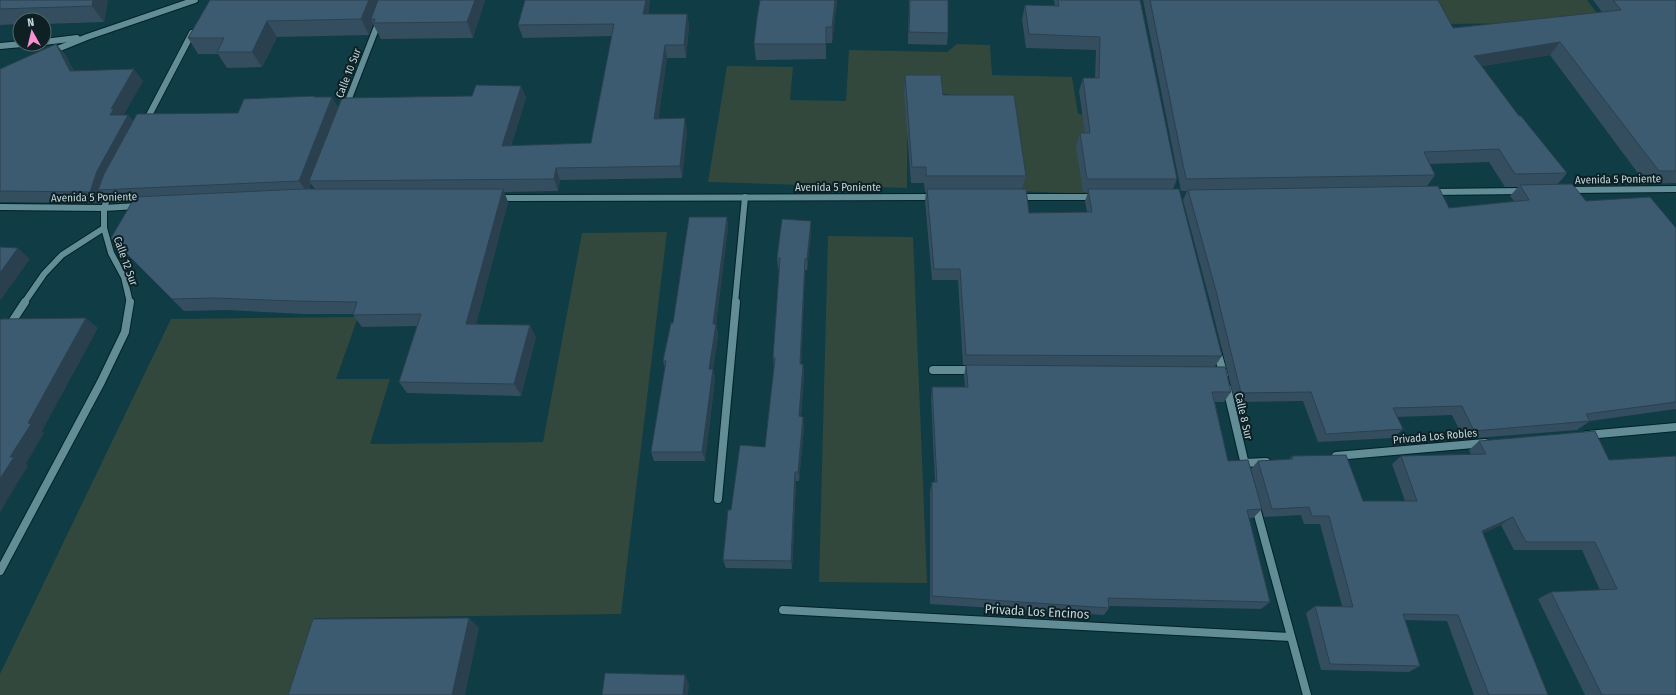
<svg xmlns="http://www.w3.org/2000/svg" width="1676" height="695" viewBox="0 0 1676 695" font-family="'Fira Sans Condensed',sans-serif">
  <style>
    .green { fill: #32483c }
    .lines { fill: none; stroke-linecap: round; stroke-linejoin: round }
    .minor-far1-casing { stroke: #012228; stroke-width: 8 }
    .minor-casing { stroke: #012228; stroke-width: 10 }
    .minor-far1 { stroke: #628d97; stroke-width: 6 }
    .minor { stroke: #628d97; stroke-width: 8 }
    .wall { fill: #344e60; fill-rule: evenodd }
    .shaded-wall { fill: #2b404e }
    .building { fill: #3d5b70; stroke: #2b404e }
    .labels { text-anchor: middle; stroke-width: 4; stroke-linejoin: round; paint-order: stroke }
    .street-label { font-size: 11px; fill: #c0d7dc; stroke: #0e2024 }
    .near-street-label { font-size: 13px; fill: #c0d7dc; stroke: #0e2024 }
  </style>
  <rect width="100%" height="100%" fill="#0f3c45"/>
  <g class="green">
    <polygon points="1430,0 1587,0 1604,22 1445,24"/>
    <polygon points="957,44 990,45 992,75 1072,77 1078,114 1103,115 1090,194 1016,191 949,112 949,94 907,93 907,188 708,182 727,66 793,67 790,100 846,101 849,50 947,52"/>
    <polygon points="667,232 621,614 315,618 292,695 0,695 0,674 171,319 358,317 336,379 390,379 370,444 543,442 582,233"/>
    <polygon points="828,236 913,237 927,583 819,582"/>
  </g>
  <g class="lines">
    <g class="minor-far1-casing">
      <g id="minor-far1">
        <polyline points="44,42 77,38"/>
        <polyline points="0,46 22,44"/>
        <polyline points="50,52 87,37 195,0"/>
        <polyline points="346,106 379,21"/>
        <polyline points="146,121 192,33"/>
        <polyline points="1568,190 1676,189"/>
        <polyline points="110,191 104,208 104,228 111,253 124,277 130,303"/>
        <polyline points="1432,192 1524,191"/>
        <polyline points="1018,197 1096,197"/>
        <polyline points="498,198 934,197"/>
        <polyline points="0,207 104,208 138,206"/>
        <polyline points="24,303 44,274 62,255 104,228"/>
        <polyline points="735,303 745,197"/>
      </g>
    </g>
    <g class="minor-casing">
      <g id="minor">
        <polyline points="0,340 25,302"/>
        <polyline points="1217,351 1224,376"/>
        <polyline points="933,370 975,370"/>
        <polyline points="1227,388 1246,469"/>
        <polyline points="1587,435 1676,427"/>
        <polyline points="1336,456 1485,443"/>
        <polyline points="1244,463 1266,462"/>
        <polyline points="718,499 736,302"/>
        <polyline points="1255,504 1307,695"/>
        <polyline points="0,571 101,382 125,332 130,302"/>
        <polyline points="783,610 1291,637"/>
      </g>
    </g>
    <use href="#minor-far1" class="minor-far1"/>
    <use href="#minor" class="minor"/>
  </g>
  <g class="wall">
    <polygon points="0,0 108,0 104,22 44,24 44,20 20,20 20,24 0,25"/>
    <polygon points="210,0 485,0 473,38 381,39 379,35 373,24 369,35 277,37 262,67 227,68 218,54 198,54 188,38"/>
    <path d="M650,0L648,14H687L689,26L686,58H667L658,119L687,131L682,178L560,180L558,191L504,192L508,202L476,324L536,337L521,396L407,393L399,382L417,326L362,327L353,315V314H304L227,310L184,311L111,238L133,202L111,203L104,195L101,203L0,202V69L56,44L66,56L74,71L143,81L123,115H128L133,121L238,113L314,96L315,97L338,108L472,96L521,86L526,98L511,146L591,143L612,36L523,38L518,25ZM311,184L315,189H310Z"/>
    <polygon points="837,0 832,43 826,43 826,59 756,60 754,44"/>
    <polygon points="909,0 948,0 948,33 947,45 908,44"/>
    <polygon points="1054,0 1140,0 1177,179 1173,189 1222,356 1215,366 1231,392 1224,402 1215,402 1228,461 1262,509 1253,518 1249,518 1270,602 1261,609 1109,606 1109,608 1104,615 930,604 930,491 932,482 935,482 931,398 932,387 965,387 964,375 966,365 963,365 958,280 932,280 925,201 926,192 925,192 924,183 911,183 904,92 905,75 943,95 1026,176 1022,189 1029,213 1087,212 1085,201 1088,192 1083,192 1076,146 1080,133 1085,133 1079,91 1083,78 1095,78 1096,50 1026,48 1022,19 1025,5 1055,6"/>
    <path d="M1143,0H1438L1453,28L1602,12L1593,0H1676V183L1646,184L1550,55L1482,66L1519,116L1567,173L1557,185L1586,201L1676,228V409L1590,421L1577,430L1464,439L1452,415L1397,417L1403,429L1393,438L1318,442L1303,401L1235,402L1210,301L1183,200L1187,191H1181ZM1489,162L1505,187H1518L1510,196L1514,201L1449,208L1427,186L1435,175L1430,164Z"/>
    <polygon points="727,217 728,228 716,324 718,335 713,369 715,379 705,461 654,461 651,452 665,368 663,361 673,323"/>
    <polygon points="811,232 807,270 805,270 801,364 803,364 804,375 801,417 803,417 804,426 799,481 796,481 792,569 726,568 723,560 731,510 765,447 774,368 773,358 779,269 778,269 777,258"/>
    <polygon points="1479,441 1609,460 1676,695 1585,695 1538,599 1551,592 1600,590 1582,550 1514,550 1501,525 1483,533 1548,695 1474,695 1447,621 1405,620 1420,666 1409,672 1321,670 1306,613 1315,606 1342,606 1320,524 1304,524 1301,515 1264,517 1251,469 1258,461 1289,459 1292,456 1363,501 1405,501 1392,464 1401,456 1471,455 1469,450"/>
  </g>
  <g class="shaded-wall">
    <polygon points="93,0 108,0 104,22 92,6"/>
    <polygon points="369,0 382,0 371,19 373,24 369,35 361,19"/>
    <polygon points="475,0 485,0 473,38 467,22"/>
    <polygon points="646,0 650,0 646,27 643,14"/>
    <polygon points="835,0 837,0 832,43 832,27"/>
    <polygon points="687,14 689,26 686,58 684,45"/>
    <polygon points="267,21 277,37 262,67 252,52"/>
    <polygon points="1560,42 1550,55 1465,69 1474,56"/>
    <polygon points="56,44 66,56 80,83 70,71"/>
    <polygon points="665,45 667,58 657,131 654,119"/>
    <polygon points="134,69 143,81 122,118 110,115 111,109"/>
    <polygon points="521,86 526,98 507,158 502,146"/>
    <polygon points="332,97 340,110 309,181 311,184 308,194 299,181"/>
    <polygon points="128,115 138,127 98,190 104,195 101,203 90,192 97,171"/>
    <polygon points="685,118 687,131 682,178 680,166"/>
    <polygon points="556,168 560,180 558,191 554,179"/>
    <polygon points="503,189 508,202 473,336 466,324"/>
    <polygon points="727,217 728,228 716,324 718,335 713,369 715,379 705,461 702,452 713,324"/>
    <polygon points="811,221 811,232 807,270 807,259"/>
    <polygon points="18,248 30,259 0,301 0,273"/>
    <polygon points="805,259 805,270 801,374 800,364"/>
    <polygon points="86,318 98,328 42,431 44,433 26,464 28,466 7,500 0,513 0,479 10,457 28,423"/>
    <polygon points="530,325 536,337 521,396 514,384"/>
    <polygon points="803,364 804,375 800,426 799,416"/>
    <polygon points="803,417 804,426 799,481 798,472"/>
    <polygon points="795,472 796,481 792,569 791,561"/>
    <polygon points="1513,517 1501,525 1471,538 1482,531"/>
    <polygon points="469,618 479,628 465,695 452,695"/>
    <polygon points="685,675 689,684 688,695 683,695"/>
  </g>
  <g class="building">
    <polygon points="0,0 93,0 92,6 0,9"/>
    <polygon points="210,0 369,0 361,19 267,21 252,52 217,52 224,38 188,38"/>
    <polygon points="378,0 475,0 467,22 374,23 375,19 371,19"/>
    <polygon points="525,0 646,0 643,14 687,14 684,45 665,45 654,119 685,118 680,166 556,168 554,179 309,181 342,98 472,96 476,85 521,86 502,146 591,143 614,24 518,25"/>
    <polygon points="760,0 835,0 832,27 826,27 826,44 754,44 757,18"/>
    <polygon points="910,0 948,0 948,33 909,32"/>
    <polygon points="1058,0 1140,0 1177,179 1087,179 1080,133 1090,133 1083,78 1099,78 1100,37 1029,34 1025,5 1059,6"/>
    <polygon points="1150,0 1438,0 1453,28 1621,10 1613,0 1676,0 1676,171 1659,171 1560,42 1474,56 1519,116 1521,116 1567,173 1515,174 1499,149 1424,152 1435,175 1186,179"/>
    <polygon points="56,44 70,71 134,69 111,109 114,108 110,115 128,115 97,171 90,192 0,191 0,69"/>
    <polygon points="905,75 941,75 943,95 1014,95 1026,176 926,176 926,167 912,167"/>
    <polygon points="314,96 314,97 332,97 299,181 98,190 104,174 137,114 238,113 244,99"/>
    <polygon points="1572,184 1586,201 1650,197 1676,228 1676,402 1586,414 1590,421 1474,431 1462,406 1393,408 1403,429 1326,434 1311,392 1241,393 1216,291 1188,190 1438,186 1449,208 1529,200 1520,185"/>
    <polygon points="302,189 503,189 466,324 530,325 514,384 399,382 421,314 353,315 357,302 294,301 215,298 172,299 111,238 135,197"/>
    <polygon points="927,189 1026,189 1029,213 1092,212 1088,189 1179,189 1222,356 966,355 960,269 934,269"/>
    <polygon points="689,217 727,217 713,324 716,324 709,369 713,369 702,452 651,452 666,361 663,361 671,323 673,323"/>
    <polygon points="782,219 811,221 807,259 805,259 800,364 803,364 799,416 803,417 798,472 795,472 791,561 723,560 728,510 731,510 740,445 765,447 775,358 773,358 780,258 777,258"/>
    <polygon points="0,247 18,248 0,273"/>
    <polygon points="86,318 28,423 31,424 10,457 14,457 0,479 0,320 1,319"/>
    <polygon points="966,365 1225,367 1231,392 1212,392 1228,461 1248,460 1262,509 1247,510 1270,602 1108,598 1109,608 932,596 932,482 937,482 932,387 968,387"/>
    <polygon points="1595,431 1609,460 1676,456 1676,695 1602,695 1551,592 1617,589 1595,542 1526,542 1513,517 1482,531 1548,695 1489,695 1458,615 1403,614 1420,666 1330,664 1315,606 1353,607 1329,516 1312,516 1309,507 1272,509 1258,461 1293,459 1292,456 1346,455 1363,501 1417,501 1401,456 1486,454 1479,441"/>
    <polygon points="469,618 452,695 288,695 313,619"/>
    <polygon points="605,673 685,675 683,695 602,695"/>
  </g>
  <g class="labels">
    <g class="street-label">
      <text transform="translate(348 73) rotate(-69)" y="4">Calle 10 Sur</text>
      <text transform="translate(1618 179) rotate(-1)" y="4">Avenida 5 Poniente</text>
      <text x="838" y="191">Avenida 5 Poniente</text>
      <text transform="translate(94 197) rotate(-1)" y="4">Avenida 5 Poniente</text>
      <text transform="translate(126 261) rotate(70)" y="4">Calle 12 Sur</text>
      <text transform="translate(1244 416) rotate(77)" y="4">Calle 8 Sur</text>
      <text transform="translate(1435 436) rotate(-5)" y="4">Privada Los Robles</text>
    </g>
    <g class="near-street-label">
      <text transform="translate(1037 611) rotate(3)" y="5">Privada Los Encinos</text>
    </g>
  </g>
  <g transform="translate(32 32) rotate(352)"><circle r="19" fill="#0e2024" stroke="#55696e"/>
  <path d="M0-3L7 15L0 10L-7 15Z" fill="#f690cf"/>
  <text y="-6" font-size="11" font-weight="bold" text-anchor="middle" fill="#c0d7dc">N</text>
  </g>
</svg>
